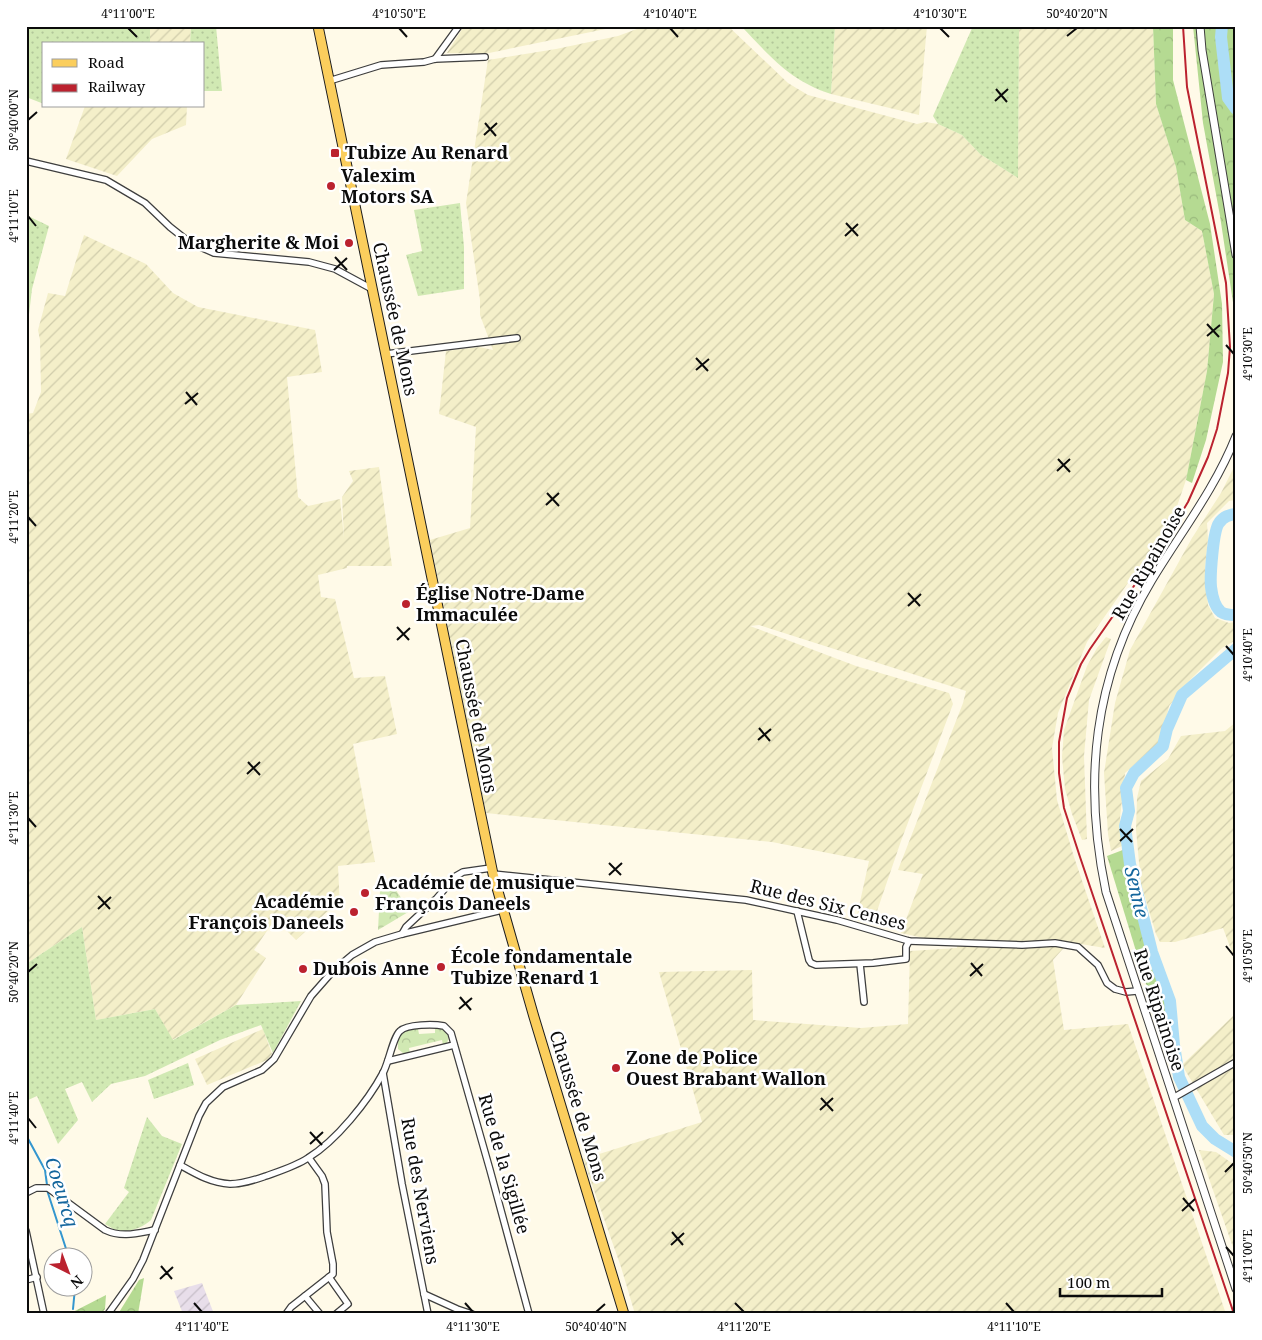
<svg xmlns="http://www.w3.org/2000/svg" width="1262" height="1340" viewBox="0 0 1262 1340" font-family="'Noto Serif',serif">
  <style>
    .industrial { fill: url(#industrial-furrows) }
    .farmland { fill: url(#farmland-furrows) }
    .grass { fill: url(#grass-dots) }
    .forest { fill: url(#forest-crowns) }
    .park { fill: url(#park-crowns) }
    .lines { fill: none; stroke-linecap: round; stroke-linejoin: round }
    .stream { stroke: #3396cf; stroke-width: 2 }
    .river { stroke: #addef7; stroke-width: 12 }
    .minor-casing { stroke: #3e3e3e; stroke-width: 8 }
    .tertiary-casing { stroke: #3e3e3e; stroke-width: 9 }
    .primary-casing { stroke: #1c1c1c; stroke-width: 11 }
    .minor { stroke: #fff; stroke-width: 5.5 }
    .tertiary { stroke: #fff; stroke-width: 7 }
    .primary { stroke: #fbce5d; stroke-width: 9 }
    .rail { stroke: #bb222f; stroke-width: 2 }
    .ticks { fill: none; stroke: #0b0b0b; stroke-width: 2 }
    .poi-dot { fill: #bb222f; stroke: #fff; stroke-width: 2 }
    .labels { text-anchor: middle; stroke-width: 5; stroke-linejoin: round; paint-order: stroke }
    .poi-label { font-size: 18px; font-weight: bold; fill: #0b0b0b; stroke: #fff; text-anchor: start }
    .street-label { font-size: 18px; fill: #0b0b0b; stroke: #fff }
    .water-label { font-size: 19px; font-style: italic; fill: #14669d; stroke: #fff }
    .neatline { fill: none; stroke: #0b0b0b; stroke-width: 2 }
    .ticks-label { font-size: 12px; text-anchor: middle; fill: #0b0b0b }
  </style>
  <defs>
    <pattern id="industrial-furrows" width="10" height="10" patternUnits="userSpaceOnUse" patternTransform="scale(1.25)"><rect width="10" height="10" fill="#e8deea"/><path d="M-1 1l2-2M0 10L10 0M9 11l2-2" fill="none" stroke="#c6bdc7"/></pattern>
    <pattern id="farmland-furrows" width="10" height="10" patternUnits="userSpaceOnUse" patternTransform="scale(1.25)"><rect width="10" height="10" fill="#f4efc9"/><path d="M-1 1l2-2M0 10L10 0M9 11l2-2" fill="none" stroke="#d0ccab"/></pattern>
    <pattern id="grass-dots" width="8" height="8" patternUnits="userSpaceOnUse" patternTransform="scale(1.25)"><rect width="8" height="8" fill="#d1e9b3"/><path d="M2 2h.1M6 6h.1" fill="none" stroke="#b2c699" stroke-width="1.8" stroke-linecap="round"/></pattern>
    <pattern id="forest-crowns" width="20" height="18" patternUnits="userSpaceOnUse" patternTransform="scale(1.25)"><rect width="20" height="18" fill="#b5da92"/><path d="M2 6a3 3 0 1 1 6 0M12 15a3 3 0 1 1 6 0" fill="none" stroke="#9aba7d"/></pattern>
    <pattern id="park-crowns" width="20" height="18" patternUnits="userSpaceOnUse" patternTransform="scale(1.25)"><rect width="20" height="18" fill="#d1e9b3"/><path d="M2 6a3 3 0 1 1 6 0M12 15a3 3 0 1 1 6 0" fill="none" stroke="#b2c699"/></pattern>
  </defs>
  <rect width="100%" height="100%" fill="#fffae8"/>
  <polygon class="industrial" points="202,1283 214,1314 183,1314 174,1291"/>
  <g class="farmland">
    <polygon points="150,26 191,26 190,44 150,44"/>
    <polygon points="464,26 620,26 484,54 447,53"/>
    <polygon points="645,26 728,26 788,83 808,95 917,124 925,122 938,124 962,135 980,154 1018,178 1019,26 1153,26 1156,104 1176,167 1185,220 1202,231 1214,294 1207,371 1186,480 1173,518 1087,642 1058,713 1052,748 1057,800 1074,857 1105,948 1069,942 1053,960 1064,1030 1128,1024 1226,1314 635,1314 621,1267 583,1159 702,1122 659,972 752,970 753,1020 861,1028 908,1024 910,951 957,948 957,941 924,938 901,933 923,874 898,870 963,703 966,691 759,625 750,626 856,666 949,693 953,704 901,841 876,914 870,923 856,920 869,861 772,842 486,813 430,540 470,528 476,427 439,414 446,351 479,347 493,350 480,315 480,300 466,203 488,60 556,49 618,36"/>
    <polygon points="835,26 927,26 919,115 831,94"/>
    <polygon points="85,106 187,106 186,125 152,139 117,176 66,159"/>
    <polygon points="84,235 146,264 173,293 198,307 315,330 322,372 287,377 298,497 308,506 340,499 344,538 342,497 353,481 349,471 379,467 392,566 347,566 347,568 318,575 321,597 335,599 354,678 385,676 397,734 353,744 375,862 338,866 340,908 328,911 296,940 275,919 254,950 266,958 236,1005 172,1040 155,1009 96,1020 82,927 26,964 26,414 33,413 41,392 40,340 38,330 48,293 65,296"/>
    <polygon points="1236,463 1236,500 1229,501 1207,523 1208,539 1205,569 1208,605 1215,618 1229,623 1236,622 1236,640 1222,648 1191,679 1169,706 1164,729 1158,744 1125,773 1120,818 1122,846 1111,851 1108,834 1104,773 1115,703 1130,650 1192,538 1221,493"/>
    <polygon points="1106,637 1111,639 1089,700 1084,756 1087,839 1082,840 1072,814 1065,789 1062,757 1064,730 1087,666 1097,648"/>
    <polygon points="1236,722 1236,955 1233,955 1223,928 1175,942 1160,942 1156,934 1141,884 1136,830 1137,798 1141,781 1168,759 1181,736 1225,731"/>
    <polygon points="1236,1013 1236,1135 1224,1135 1182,1065"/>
    <polygon points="263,1029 272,1054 267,1060 207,1085 195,1059"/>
    <polygon points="1199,1150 1216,1152 1236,1166 1236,1256"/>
  </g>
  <g class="grass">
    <polygon points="26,26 150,26 150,44 44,44 44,104 26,97 26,84 28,81 26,80"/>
    <polygon points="191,26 216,26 222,91 204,91 204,44 190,44"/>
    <path d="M741,26H835L831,94C789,80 771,57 741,26Z"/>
    <polygon points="973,26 1000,26 1019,29 1018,178 980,154 962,135 938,124 933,116"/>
    <polygon points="460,203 464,247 464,289 418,296 406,255 422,251 414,210"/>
    <polygon points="26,215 49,226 32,289 26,340"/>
    <polygon points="82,927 96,1020 155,1009 173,1040 236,1005 301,1001 273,1053 261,1025 220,1040 145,1076 111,1084 92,1102 82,1082 65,1089 78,1120 58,1144 37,1096 26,1101 26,964"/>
    <polygon points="188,1063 194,1085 154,1099 148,1080"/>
    <path d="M147,1117L162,1136L182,1144L151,1220C144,1227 127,1234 116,1230C113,1229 109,1226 105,1224L129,1192L124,1188Z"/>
  </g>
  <g class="forest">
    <polygon points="1153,26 1173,26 1173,80 1210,224 1222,304 1223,362 1206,440 1192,483 1186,480 1207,371 1214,294 1202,231 1185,220 1176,167 1156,104"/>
    <polygon points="1193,26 1236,26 1235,369 1234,309 1220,216 1203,123"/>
    <polygon points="1128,848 1167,1001 1168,1056 1107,856"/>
    <polygon points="144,1278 138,1314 118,1314 139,1280"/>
    <polygon points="106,1295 105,1309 101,1314 69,1314"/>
  </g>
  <g class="park">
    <polygon points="393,886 410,911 378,930 380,891"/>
    <path d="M435,1027L443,1028L448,1034C449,1039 448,1044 443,1045L442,1040L409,1048L410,1054L403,1053L398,1049V1038L407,1029H418L419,1034L435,1033Z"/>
  </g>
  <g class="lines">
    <g class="stream">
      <polyline points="26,1135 45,1170 47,1185"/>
      <polyline points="47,1190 69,1258"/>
      <polyline points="73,1309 75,1288"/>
    </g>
    <g class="river">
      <polyline points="1222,26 1221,37 1228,98 1236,109"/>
      <path d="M1236,514C1229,515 1224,516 1219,523C1213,531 1210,576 1211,587C1212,595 1215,607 1221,612C1225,615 1231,615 1236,615"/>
      <polyline points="1236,649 1182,695 1167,729 1163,746 1134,773 1126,788 1129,811 1125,826 1130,864 1152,952 1170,1001 1174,1045 1179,1077 1202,1126 1215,1139 1236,1152"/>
    </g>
    <g class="minor-casing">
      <g id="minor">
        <polyline points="435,59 459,26"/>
        <polyline points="329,81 381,65 424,62 435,59 485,57"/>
        <polyline points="26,161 106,180 145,203 170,227 189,242 214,253 309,262 335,269 372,289"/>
        <polyline points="386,354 517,338"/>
        <polyline points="493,874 746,900 837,920 909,941 1022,945 1055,943 1078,947 1098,965 1107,983 1115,989 1126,992 1137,991"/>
        <polyline points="797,911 809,960 811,963 816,965 873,963 906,959 906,947 909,941"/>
        <polyline points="402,934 406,927 436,899 456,876 463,872 491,868"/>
        <polyline points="860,964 864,1002"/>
        <polyline points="388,1061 454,1045"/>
        <polyline points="383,1073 402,1184 428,1314"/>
        <polyline points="1173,1098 1236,1062"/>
        <path d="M180,1165C196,1174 211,1183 230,1184C243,1184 254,1180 266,1176C280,1171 296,1166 308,1158C336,1141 368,1101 383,1073C389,1062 393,1037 400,1031C407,1024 434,1024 444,1026L451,1033L490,1170L529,1314"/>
        <path d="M26,1193L36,1188H48L105,1230C122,1238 138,1233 155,1230"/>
        <polyline points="26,1231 44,1314"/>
        <polyline points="329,1277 348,1304 336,1314"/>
        <polyline points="26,1280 37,1277"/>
        <polyline points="424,1294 457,1309 472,1314"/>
        <polyline points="305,1296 320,1314"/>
        <polyline points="108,1314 133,1279 143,1260 199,1116 206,1103 223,1087 262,1070 274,1059 311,996 333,971 352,955 375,942 402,934 502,910"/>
        <polyline points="286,1314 291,1307 333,1274 333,1264 327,1232 325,1184 322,1176 309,1158"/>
      </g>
    </g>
    <g class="tertiary-casing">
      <g id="tertiary">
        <polyline points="1200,26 1202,50 1236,255"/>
        <path d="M1236,436C1215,489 1181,532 1152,580C1093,678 1083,782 1106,892L1236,1289"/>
      </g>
    </g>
    <g class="primary-casing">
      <polyline id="primary" points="318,26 493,874 534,1017 624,1314"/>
    </g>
    <use href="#minor" class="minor"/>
    <use href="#tertiary" class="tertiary"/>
    <use href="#primary" class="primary"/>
    <polyline class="rail" points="1183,26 1187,87 1226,283 1230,347 1228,373 1217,429 1208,457 1188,502 1159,550 1090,649 1081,664 1067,698 1059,742 1059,773 1064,808 1080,857 1234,1314"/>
  </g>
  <path class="ticks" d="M128,28L137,37M399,28L407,37M670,28L678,37M940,28L949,37M1067,36L1077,28M996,89L1007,102M995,101L1008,89M28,120L37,112M485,123L496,136M484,135L497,123M28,216L36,226M846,223L858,236M845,236L858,224M335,257L347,270M334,270L347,258M1207,324L1219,337M1207,336L1220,325M1226,345L1234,354M696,358L708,371M696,370L709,359M186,392L197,405M185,404L198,393M1058,459L1070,472M1057,471L1070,459M547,493L559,506M546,505L559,493M28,517L36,526M908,593L920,606M908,606L921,594M397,627L409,640M397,640L410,628M1226,646L1234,655M759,728L770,741M758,740L771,729M248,762L260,775M247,774L260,762M28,818L36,827M1120,829L1132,842M1120,841L1133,829M609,863L621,875M609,875L622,863M98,896L110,909M98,909L111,897M1226,946L1234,956M971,963L982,976M28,972L37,964M970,976L983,964M460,997L471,1010M459,1009L472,998M821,1098L833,1111M820,1110L833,1098M28,1118L36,1128M310,1132L322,1145M310,1144L323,1132M1225,1172L1234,1163M1183,1198L1194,1211M1182,1211L1195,1199M672,1232L683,1245M671,1245L684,1233M1226,1247L1234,1256M161,1266L172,1279M160,1279L173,1267M194,1303L202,1312M465,1303L473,1312M735,1303L744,1312M1006,1303L1014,1312M596,1312L605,1304"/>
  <g class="poi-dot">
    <rect x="330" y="148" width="10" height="10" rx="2.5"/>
    <circle cx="331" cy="186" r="5"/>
    <circle cx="349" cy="243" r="5"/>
    <circle cx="406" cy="604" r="5"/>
    <circle cx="365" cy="893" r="5"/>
    <circle cx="354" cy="912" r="5"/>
    <circle cx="441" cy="967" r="5"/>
    <circle cx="303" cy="969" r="5"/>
    <circle cx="616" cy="1068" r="5"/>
  </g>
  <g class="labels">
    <g class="poi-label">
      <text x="345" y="159">Tubize Au Renard</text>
      <text x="341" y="182">Valexim<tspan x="341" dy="21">Motors SA</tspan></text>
      <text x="339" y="249" text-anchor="end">Margherite &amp; Moi</text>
      <text x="416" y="600">Église Notre-Dame<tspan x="416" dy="21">Immaculée</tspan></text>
      <text x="375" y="889">Académie de musique<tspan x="375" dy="21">François Daneels</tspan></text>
      <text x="344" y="908" text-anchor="end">Académie<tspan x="344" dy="21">François Daneels</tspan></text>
      <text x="451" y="963">École fondamentale<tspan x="451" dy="21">Tubize Renard 1</tspan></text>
      <text x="313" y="975">Dubois Anne</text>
      <text x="626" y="1064">Zone de Police<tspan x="626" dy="21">Ouest Brabant Wallon</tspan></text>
    </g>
    <g class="street-label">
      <text transform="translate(395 319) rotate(78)" y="6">Chaussée de Mons</text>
      <text transform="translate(1149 563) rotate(-60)" y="6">Rue Ripainoise</text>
      <text transform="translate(476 716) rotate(79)" y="6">Chaussée de Mons</text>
      <text transform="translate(828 905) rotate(14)" y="6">Rue des Six Censes</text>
      <text transform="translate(1159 1010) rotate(72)" y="6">Rue Ripainoise</text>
      <text transform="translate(578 1106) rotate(73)" y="6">Chaussée de Mons</text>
      <text transform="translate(504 1164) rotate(74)" y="6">Rue de la Sigillée</text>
      <text transform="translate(420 1191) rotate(80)" y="6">Rue des Nerviens</text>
    </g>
    <g class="water-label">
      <text transform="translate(1137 892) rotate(77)" y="7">Senne</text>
      <text transform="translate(62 1192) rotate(73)" y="7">Coeurcq</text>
    </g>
  </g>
  <rect width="1262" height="1340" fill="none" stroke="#ffffff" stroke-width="55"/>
  <rect x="42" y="42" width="162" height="65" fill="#ffffff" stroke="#9d9d9d"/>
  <rect x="52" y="59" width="25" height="8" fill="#fbce5d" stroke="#9d9d9d"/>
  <text x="88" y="68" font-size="15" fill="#0b0b0b">Road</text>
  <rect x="52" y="84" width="25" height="8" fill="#bb222f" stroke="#9d9d9d"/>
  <text x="88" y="92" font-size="15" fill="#0b0b0b">Railway</text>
  <g transform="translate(68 1272) rotate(138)"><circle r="24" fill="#ffffff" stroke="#9d9d9d"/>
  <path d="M0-4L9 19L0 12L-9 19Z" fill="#bb222f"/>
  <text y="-8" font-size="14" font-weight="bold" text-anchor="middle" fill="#0b0b0b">N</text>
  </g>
  <path d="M1060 1288v8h102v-8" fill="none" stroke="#0b0b0b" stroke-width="2.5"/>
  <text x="1067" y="1288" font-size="15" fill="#0b0b0b" stroke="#ffffff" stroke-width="4" paint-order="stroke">100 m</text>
  <rect x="28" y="28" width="1206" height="1284" class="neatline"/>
  <g class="ticks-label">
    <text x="128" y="18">4°11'00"E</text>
    <text x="399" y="18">4°10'50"E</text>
    <text x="670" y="18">4°10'40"E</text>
    <text x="940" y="18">4°10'30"E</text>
    <text x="1077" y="18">50°40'20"N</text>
    <text transform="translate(14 120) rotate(-90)" y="4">50°40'00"N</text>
    <text transform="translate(14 216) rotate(-90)" y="4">4°11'10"E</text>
    <text transform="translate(1248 354) rotate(-90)" y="4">4°10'30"E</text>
    <text transform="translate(14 517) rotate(-90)" y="4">4°11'20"E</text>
    <text transform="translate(1248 655) rotate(-90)" y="4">4°10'40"E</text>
    <text transform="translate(14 818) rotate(-90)" y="4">4°11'30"E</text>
    <text transform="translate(1248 956) rotate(-90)" y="4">4°10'50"E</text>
    <text transform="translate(14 972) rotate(-90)" y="4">50°40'20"N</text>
    <text transform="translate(14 1118) rotate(-90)" y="4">4°11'40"E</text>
    <text transform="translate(1248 1163) rotate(-90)" y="4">50°40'50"N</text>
    <text transform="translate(1248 1256) rotate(-90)" y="4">4°11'00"E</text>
    <text x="202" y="1331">4°11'40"E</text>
    <text x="473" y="1331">4°11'30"E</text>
    <text x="596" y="1331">50°40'40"N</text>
    <text x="744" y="1331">4°11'20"E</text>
    <text x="1014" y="1331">4°11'10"E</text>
  </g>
</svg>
